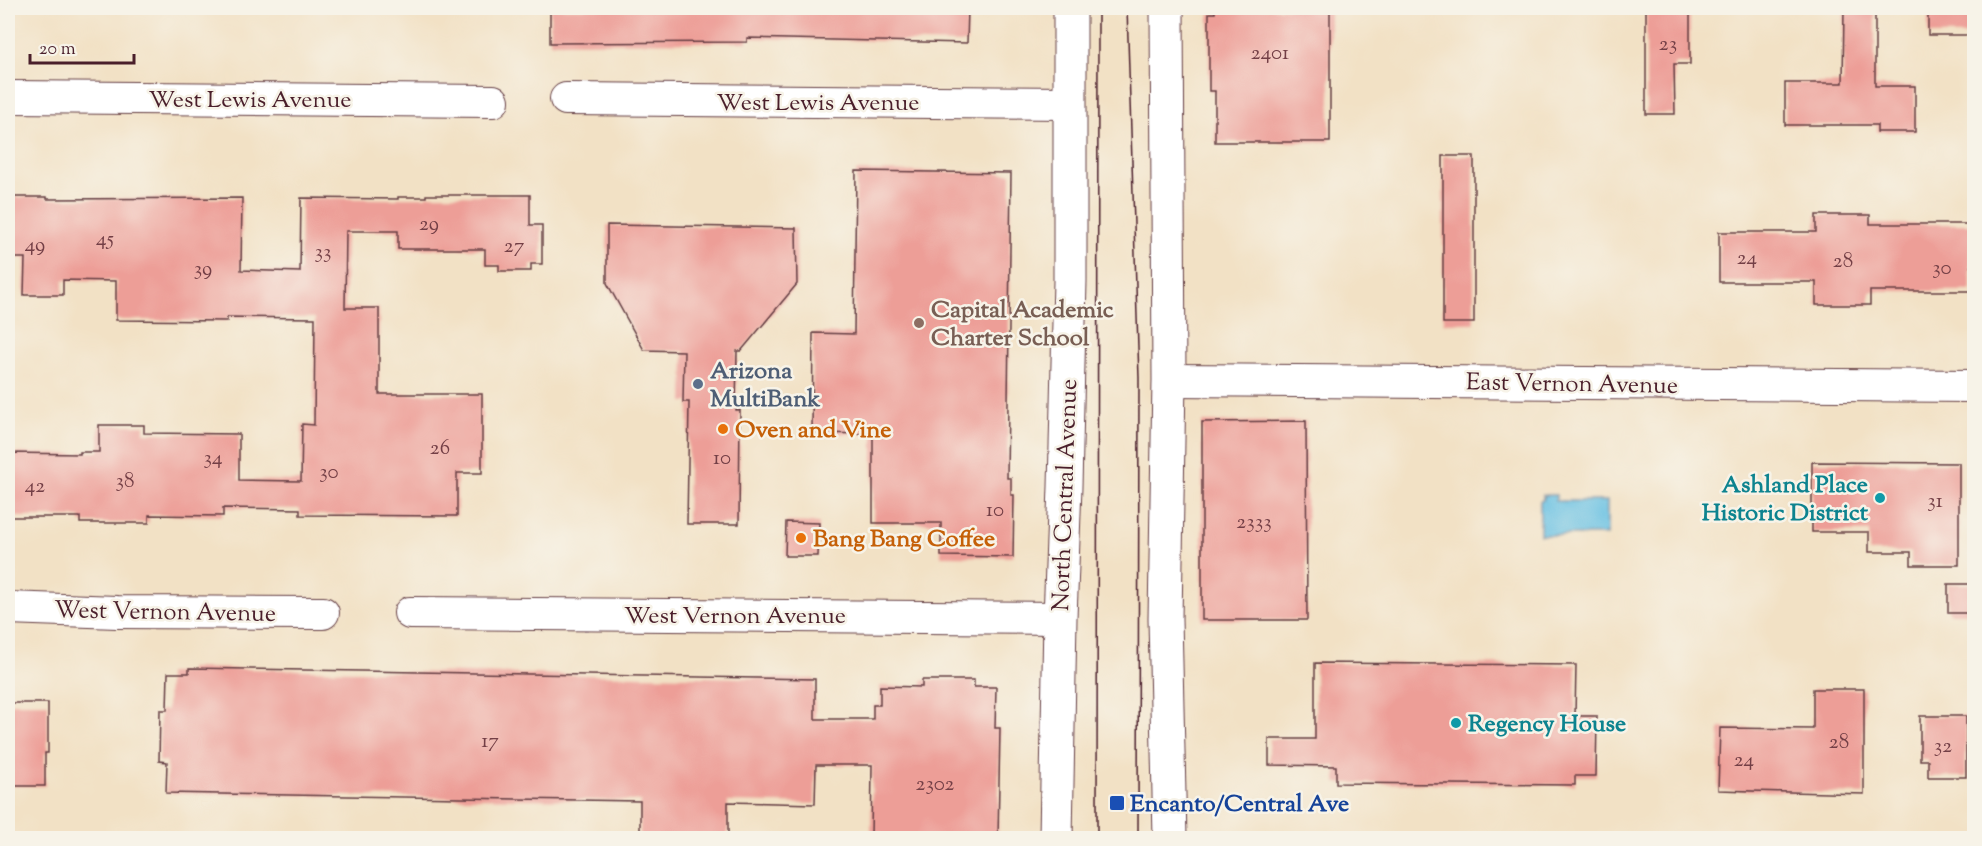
<svg xmlns="http://www.w3.org/2000/svg" width="1982" height="846" viewBox="0 0 1982 846" font-family="'Sorts Mill Goudy',serif">
  <style>
    .water { fill: #65c0e3; stroke: #587087; stroke-width: 1.5 }
    .building { fill: #ed9e97 }
    .lines { fill: none; stroke-linecap: round; stroke-linejoin: round }
    .minor-casing { stroke: #633c42; stroke-width: 34 }
    .primary-casing { stroke: #633c42; stroke-width: 35 }
    .minor { stroke: #fff; stroke-width: 32 }
    .primary { stroke: #fff; stroke-width: 33 }
    .tram { stroke: #4a1f2b; stroke-width: 1.5 }
    .education-dot { fill: #8d6e63; stroke: #f7f3e8; stroke-width: 2 }
    .service-dot { fill: #5c6f8a; stroke: #f7f3e8; stroke-width: 2 }
    .food-dot { fill: #e8710a; stroke: #f7f3e8; stroke-width: 2 }
    .culture-dot { fill: #0f9aa8; stroke: #f7f3e8; stroke-width: 2 }
    .transit-dot { fill: #1a4fb4; stroke: #f7f3e8; stroke-width: 2 }
    .labels { text-anchor: middle; stroke-width: 5; stroke-linejoin: round; paint-order: stroke }
    .number-label { font-size: 21px; fill: #733f46 }
    .street-label { font-size: 24px; fill: #4a1f2b; stroke: #f7f3e8 }
    .education-label { font-size: 24px; font-weight: bold; fill: #785e54; stroke: #f7f3e8; text-anchor: start }
    .service-label { font-size: 24px; font-weight: bold; fill: #4e5e75; stroke: #f7f3e8; text-anchor: start }
    .food-label { font-size: 24px; font-weight: bold; fill: #c56008; stroke: #f7f3e8; text-anchor: start }
    .culture-label { font-size: 24px; font-weight: bold; fill: #0d838f; stroke: #f7f3e8; text-anchor: end }
    .transit-label { font-size: 24px; font-weight: bold; fill: #164399; stroke: #f7f3e8; text-anchor: start }
  </style>
  <rect width="100%" height="100%" fill="#f7f3e8"/>
  <filter id="ink" filterUnits="userSpaceOnUse"><feTurbulence type="fractalNoise" baseFrequency=".0167" numOctaves="2"/><feDisplacementMap in="SourceGraphic" scale="12" xChannelSelector="R" yChannelSelector="G"/><feConvolveMatrix kernelMatrix="1 2 1 2 8 2 1 2 1" color-interpolation-filters="sRGB"/></filter>
  <filter id="wash" filterUnits="userSpaceOnUse"><feTurbulence type="fractalNoise" baseFrequency=".008" numOctaves="4" result="noise"/><feDisplacementMap in="SourceGraphic" scale="24" xChannelSelector="R" yChannelSelector="G"/><feGaussianBlur stdDeviation="1.35" result="paint"/><feColorMatrix in="noise" values="0 0 0 0 0 0 0 0 0 0 0 0 0 0 0 0 0 1.4 0 .05"/><feComposite in="paint" operator="in"/></filter>
  <g filter="url(#wash)">
    <rect width="100%" height="100%" fill="#f2e1c5"/>
    <polygon class="water" points="1543,495 1556,495 1556,501 1607,501 1607,535 1540,535 1540,501 1543,500"/>
    <g id="blocks">
      <g class="building">
        <polygon points="550,8 968,8 967,43 747,38 747,42 550,43"/>
        <polygon points="1215,8 1330,8 1330,142 1215,142 1215,91 1209,91 1209,13 1215,13"/>
        <polygon points="1646,8 1690,8 1690,64 1674,64 1675,114 1646,114"/>
        <polygon points="1844,8 1875,8 1875,86 1915,86 1915,132 1877,132 1877,125 1785,125 1785,83 1843,83"/>
        <rect x="1928" y="8" width="46" height="27"/>
        <rect x="1443" y="156" width="31" height="167"/>
        <polygon points="856,171 1011,173 1007,478 1011,478 1011,495 1014,495 1013,557 941,556 941,523 873,523 873,434 812,433 813,333 854,334"/>
        <polygon points="426,195 530,195 530,225 542,225 542,264 531,264 531,271 499,271 499,265 485,265 485,249 398,249 398,231 346,231 345,308 379,308 379,394 482,394 482,473 457,473 457,516 300,515 300,509 223,508 223,516 149,515 149,523 80,523 80,517 8,517 8,453 80,454 80,452 99,452 99,425 144,425 144,433 239,434 239,480 301,481 302,424 314,425 315,318 227,317 227,321 116,320 116,281 63,280 63,295 24,295 25,258 8,258 8,197 47,197 47,199 242,198 241,270 300,272 301,198 398,199 398,197 426,197"/>
        <polygon points="1816,215 1870,215 1870,224 1971,224 1971,291 1870,291 1870,305 1816,305 1816,282 1719,282 1719,232 1816,232"/>
        <polygon points="607,225 796,228 797,284 741,351 737,351 736,410 740,410 739,524 687,524 689,402 683,402 684,351 644,350 607,283"/>
        <polygon points="1306,421 1307,620 1202,620 1202,422"/>
        <polygon points="1812,462 1959,463 1959,565 1911,565 1911,552 1869,552 1869,532 1812,532"/>
        <polygon points="786,522 819,523 818,556 785,556"/>
        <rect x="1948" y="584" width="26" height="29"/>
        <polygon points="1315,663 1576,665 1575,716 1597,716 1596,776 1575,776 1575,785 1336,783 1336,766 1269,765 1269,739 1315,739"/>
        <polygon points="189,668 815,679 815,719 873,719 873,705 880,705 880,686 922,687 922,680 974,680 974,687 996,687 995,728 1000,728 998,838 871,838 872,765 816,765 815,804 728,802 728,838 640,838 640,801 166,793 167,762 159,761 160,710 167,710 168,673 189,673"/>
        <polygon points="1813,689 1864,689 1864,794 1718,790 1720,728 1813,729"/>
        <polygon points="8,703 48,703 48,753 45,753 45,786 8,786"/>
        <polygon points="1920,716 1966,716 1966,777 1928,777 1928,760 1920,760"/>
      </g>
    </g>
  </g>
  <g filter="url(#ink)">
    <use href="#blocks" fill-opacity="0" stroke="#633c42" stroke-width="1.5"/>
    <g class="lines">
      <g class="minor-casing">
        <g id="minor">
          <polyline points="8,97 493,101"/>
          <polyline points="566,99 1070,103"/>
          <polyline points="1169,380 1974,386"/>
          <polyline points="8,608 117,612 323,613"/>
          <polyline points="410,613 1060,618"/>
        </g>
      </g>
      <g class="primary-casing">
        <g id="primary">
          <polyline points="1167,8 1169,380 1165,619 1170,838"/>
          <polyline points="1056,838 1060,618 1065,487 1070,281 1070,8"/>
        </g>
      </g>
      <use href="#minor" class="minor"/>
      <use href="#primary" class="primary"/>
      <g class="tram">
        <polyline points="1127,8 1139,378 1138,838"/>
        <polyline points="1097,838 1098,8"/>
      </g>
    </g>
  </g>
  <circle class="education-dot" cx="919" cy="323" r="6"/>
  <circle class="service-dot" cx="698" cy="384" r="6"/>
  <g class="food-dot">
    <circle cx="723" cy="429" r="6"/>
    <circle cx="801" cy="538" r="6"/>
  </g>
  <g class="culture-dot">
    <circle cx="1880" cy="498" r="6"/>
    <circle cx="1456" cy="723" r="6"/>
  </g>
  <rect class="transit-dot" x="1109" y="795" width="16" height="16" rx="3"/>
  <g class="labels">
    <g class="number-label">
      <text x="1668" y="50">23</text>
      <text x="1270" y="59">2401</text>
      <text x="429" y="230">29</text>
      <text x="105" y="245">45</text>
      <text x="35" y="251">49</text>
      <text x="514" y="252">27</text>
      <text x="323" y="258">33</text>
      <text x="1747" y="264">24</text>
      <text x="1843" y="267">28</text>
      <text x="1942" y="274">30</text>
      <text x="203" y="275">39</text>
      <text x="440" y="454">26</text>
      <text x="213" y="464">34</text>
      <text x="722" y="464">10</text>
      <text x="329" y="478">30</text>
      <text x="125" y="487">38</text>
      <text x="35" y="492">42</text>
      <text x="1935" y="507">31</text>
      <text x="995" y="516">10</text>
      <text x="1254" y="528">2333</text>
      <text x="490" y="747">17</text>
      <text x="1839" y="748">28</text>
      <text x="1943" y="752">32</text>
      <text x="1744" y="766">24</text>
      <text x="935" y="790">2302</text>
    </g>
    <g class="street-label">
      <text x="250" y="107">West Lewis Avenue</text>
      <text x="818" y="110">West Lewis Avenue</text>
      <text transform="translate(1572 383) rotate(1)" y="8">East Vernon Avenue</text>
      <text transform="translate(1064 495) rotate(-88)" y="8">North Central Avenue</text>
      <text transform="translate(165 611) rotate(1)" y="8">West Vernon Avenue</text>
      <text x="735" y="623">West Vernon Avenue</text>
    </g>
    <g class="education-label">
      <text x="931" y="317">Capital Academic<tspan x="931" dy="28">Charter School</tspan></text>
    </g>
    <g class="service-label">
      <text x="710" y="378">Arizona<tspan x="710" dy="28">MultiBank</tspan></text>
    </g>
    <g class="food-label">
      <text x="735" y="437">Oven and Vine</text>
      <text x="813" y="546">Bang Bang Coffee</text>
    </g>
    <g class="culture-label">
      <text x="1868" y="492">Ashland Place<tspan x="1868" dy="28">Historic District</tspan></text>
      <text x="1468" y="731" text-anchor="start">Regency House</text>
    </g>
    <g class="transit-label">
      <text x="1130" y="811">Encanto/Central Ave</text>
    </g>
  </g>
  <rect width="1982" height="846" fill="none" stroke="#f7f3e8" stroke-width="30"/>
  <path d="M30 54v9h104v-9" fill="none" stroke="#4a1f2b" stroke-width="3"/>
  <text x="39" y="54" font-size="18" fill="#4a1f2b" stroke="#f7f3e8" stroke-width="4.5" paint-order="stroke">20 m</text>
</svg>
